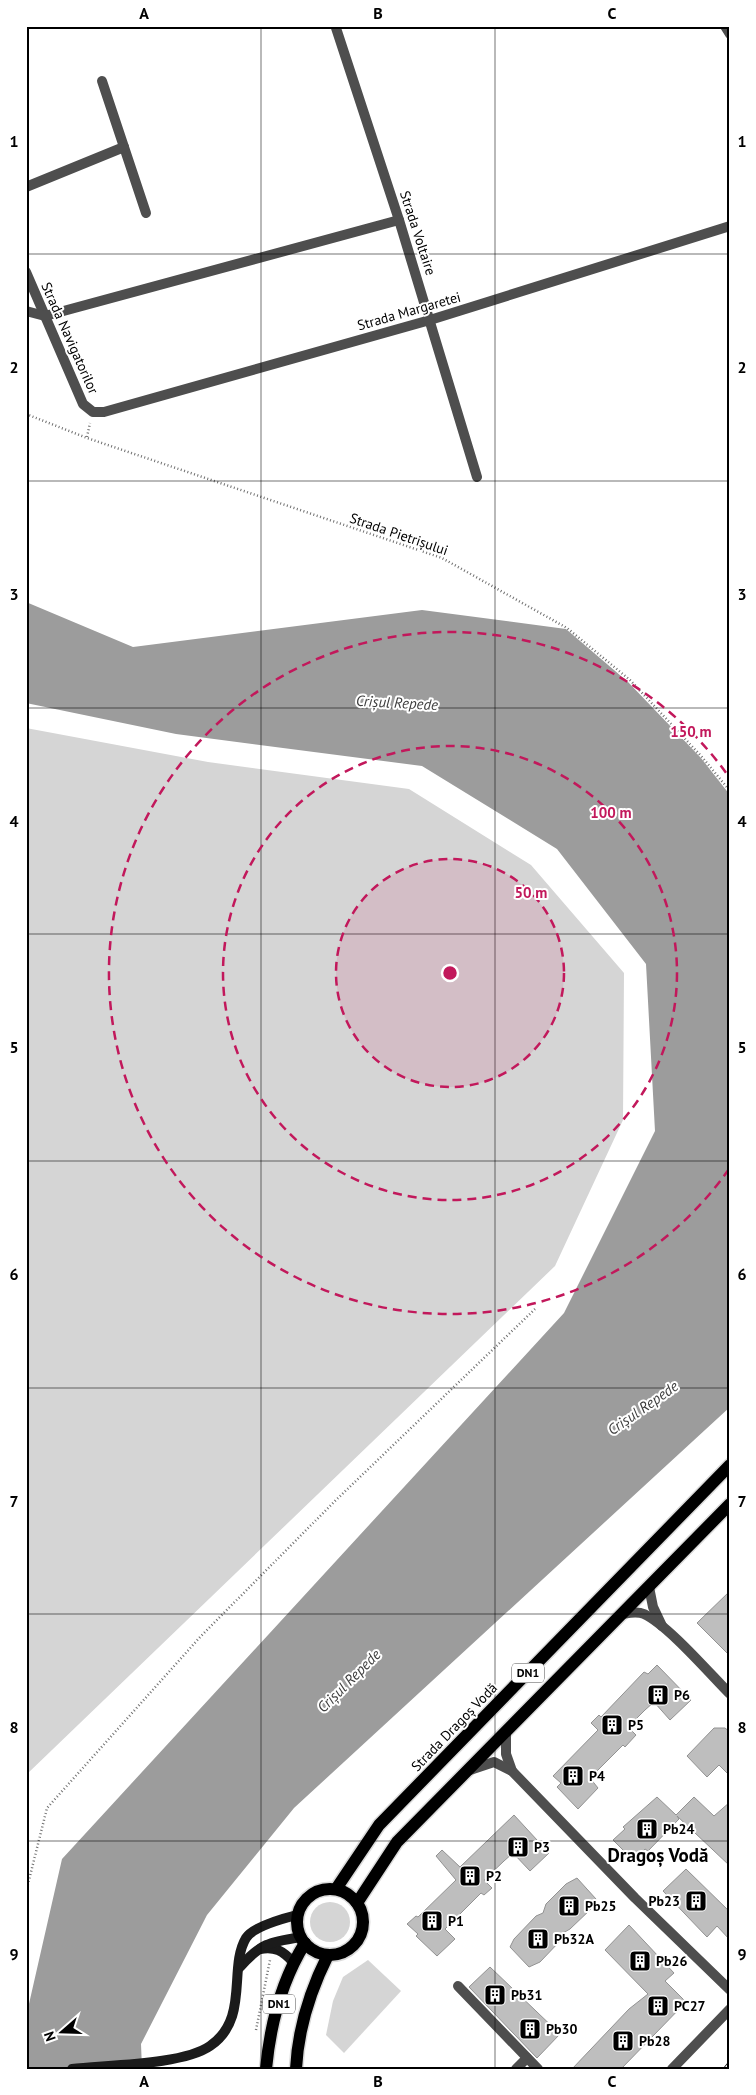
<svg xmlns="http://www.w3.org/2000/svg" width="756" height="2095" viewBox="0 0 756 2095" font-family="'PT Sans',sans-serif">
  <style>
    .green { fill: #d5d5d5 }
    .water { fill: #9c9c9c }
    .building { fill: #bebebe; stroke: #929292 }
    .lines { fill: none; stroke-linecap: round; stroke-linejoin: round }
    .primary-casing { stroke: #dbdbdb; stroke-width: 15 }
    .path { stroke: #707070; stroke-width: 2.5; stroke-dasharray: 1 2.5; stroke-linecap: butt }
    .street { stroke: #4e4e4e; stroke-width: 10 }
    .secondary { stroke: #1b1b1b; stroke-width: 10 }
    .primary { stroke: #000; stroke-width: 12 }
    .rail-casing { stroke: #000; stroke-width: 5.5 }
    .rail { stroke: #fff; stroke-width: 4; stroke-dasharray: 11; stroke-linecap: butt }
    .grid { fill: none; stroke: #000; stroke-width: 1; stroke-opacity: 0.55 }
    .ring { fill: none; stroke: #c2185b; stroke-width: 2.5; stroke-dasharray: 9 6 }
    .labels { text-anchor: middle; stroke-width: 4; stroke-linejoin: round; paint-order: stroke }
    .shield { fill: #fff; stroke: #4c4c4c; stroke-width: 1 }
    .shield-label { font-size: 12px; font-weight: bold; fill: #000 }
    .street-label { font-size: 14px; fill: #000; stroke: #fff }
    .poi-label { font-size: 14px; font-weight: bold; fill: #000; stroke: #fff; text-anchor: start }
    .water-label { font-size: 15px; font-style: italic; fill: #3d3d3d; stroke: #fff }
    .district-label { font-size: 19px; font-weight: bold; fill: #000; stroke: #fff }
    .centre { fill: #c2185b; stroke: #fff; stroke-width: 2.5 }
    .ring-label { font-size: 15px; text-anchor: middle; font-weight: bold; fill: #c2185b; stroke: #fff; stroke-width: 4; stroke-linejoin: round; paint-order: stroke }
    .neatline { fill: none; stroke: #000; stroke-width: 2 }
    .grid-label { font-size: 16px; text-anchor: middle; font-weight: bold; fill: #000 }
  </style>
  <rect width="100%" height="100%" fill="#fff"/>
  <g class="green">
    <polygon points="26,728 208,762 409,789 531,865 624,973 623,1120 555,1266 26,1775"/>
    <circle cx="330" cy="1922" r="20"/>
    <polygon points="368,1960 401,1991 344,2053 326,2035 333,2001 343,1977"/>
  </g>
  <polygon class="water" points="26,602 133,647 422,610 566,629 628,682 701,758 730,795 730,1407 294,1808 207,1915 141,2044 142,2069 26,2069 26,2017 62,1859 564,1313 655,1131 646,964 557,849 422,766 176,734 26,703"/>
  <g class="building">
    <polygon points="730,1591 730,1656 697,1623"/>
    <polygon points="657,1665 691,1700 670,1720 654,1702 645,1710 628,1727 636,1735 625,1747 623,1745 590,1778 598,1788 578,1809 557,1787 561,1783 553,1776 598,1730 591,1723 599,1715 601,1717 644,1672 648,1674"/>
    <polygon points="714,1728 725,1728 730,1732 730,1776 719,1765 707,1777 687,1756"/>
    <polygon points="657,1797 676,1815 694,1797 714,1816 730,1802 730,1866 677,1816 679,1819 648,1851 645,1849 634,1861 613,1840 625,1829 623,1827"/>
    <polygon points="514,1815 549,1853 530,1871 513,1853 504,1861 484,1880 492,1888 484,1895 481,1893 445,1929 455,1939 437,1956 416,1936 418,1934 407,1924 416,1916 418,1917 456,1880 436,1856 442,1850 460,1867"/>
    <polygon points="686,1869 730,1912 730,1940 717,1926 707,1937 663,1891"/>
    <polygon points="577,1878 596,1899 592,1908 570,1929 563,1933 561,1940 540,1962 529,1967 510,1947 514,1939 536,1916 543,1913 546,1904 566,1884"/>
    <polygon points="629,1925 674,1973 665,1981 686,2002 621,2069 572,2069 629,2009 648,1994 605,1950"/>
    <polygon points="490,1967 560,2034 537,2058 469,1987"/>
  </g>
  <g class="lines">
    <g class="primary-casing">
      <g id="primary">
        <polyline points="336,1889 379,1825 730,1465"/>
        <circle cx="330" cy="1922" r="33"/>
        <polyline points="357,1903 397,1842 730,1504"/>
        <path d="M266,2069C270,2026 282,1980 305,1943"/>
        <path d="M296,2069C298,2027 310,1991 328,1955"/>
      </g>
    </g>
    <g class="path">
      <polyline points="26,414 87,438 442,558 567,628 630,680 702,757 730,791"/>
      <polyline points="87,437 90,423"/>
      <polyline points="26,1892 47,1808 201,1636 335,1501 535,1309"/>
      <polyline points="256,2030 270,1960"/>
    </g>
    <g class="street">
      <polyline points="725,26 730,34"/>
      <polyline points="336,28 399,220 477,477"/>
      <polyline points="102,81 146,213"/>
      <polyline points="26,187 124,147"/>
      <polyline points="26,272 83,404 93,412 104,412 430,320 730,226"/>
      <polyline points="26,311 45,316 399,220"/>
      <polyline points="649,1587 653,1607 662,1626"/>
      <path d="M621,1614C629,1613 637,1611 644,1614C668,1625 710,1674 730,1694"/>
      <polyline points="506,1732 506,1754 512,1771"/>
      <polyline points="470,1770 494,1762 512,1771 635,1898 730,1990"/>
      <polyline points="458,1986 538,2069"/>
      <polyline points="516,2069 527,2058"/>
      <polyline points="672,2069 730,2009"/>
    </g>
    <g class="secondary">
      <path d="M260,1949C275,1946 283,1951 293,1962"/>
      <path d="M240,1967C261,1943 270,1942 301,1937"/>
      <path d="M72,2069C106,2065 183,2065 210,2046C250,2019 228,1968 246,1938C254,1926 285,1918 297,1915"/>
    </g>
    <use href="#primary" class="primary"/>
    <g class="rail-casing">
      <polyline id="rail" points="726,2069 730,2064"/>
    </g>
    <use href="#rail" class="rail"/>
  </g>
  <path class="grid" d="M261,26V2069M495,26V2069M26,254H730M26,481H730M26,708H730M26,934H730M26,1161H730M26,1388H730M26,1614H730M26,1841H730"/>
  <circle cx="450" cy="973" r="114" fill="#c2185b" fill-opacity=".12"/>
  <g class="ring">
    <circle cx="450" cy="973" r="114"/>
    <circle cx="450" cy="973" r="227"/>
    <path d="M729 1169A341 341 0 1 1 729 777"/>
  </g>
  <defs>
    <g id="building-square" transform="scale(1.125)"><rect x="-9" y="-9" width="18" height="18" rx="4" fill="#000" stroke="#fff"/><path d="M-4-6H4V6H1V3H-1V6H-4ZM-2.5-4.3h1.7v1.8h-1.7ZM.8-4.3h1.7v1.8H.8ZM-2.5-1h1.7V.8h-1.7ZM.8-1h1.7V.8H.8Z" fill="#fff"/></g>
  </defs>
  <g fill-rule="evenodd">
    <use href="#building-square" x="658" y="1695"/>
    <use href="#building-square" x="612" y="1725"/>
    <use href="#building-square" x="573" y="1776"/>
    <use href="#building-square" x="647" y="1829"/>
    <use href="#building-square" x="518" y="1847"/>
    <use href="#building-square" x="470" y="1876"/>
    <use href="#building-square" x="696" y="1901"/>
    <use href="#building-square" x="569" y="1906"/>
    <use href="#building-square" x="432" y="1921"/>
    <use href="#building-square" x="538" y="1939"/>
    <use href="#building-square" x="640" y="1961"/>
    <use href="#building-square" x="495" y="1995"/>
    <use href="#building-square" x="658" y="2006"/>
    <use href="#building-square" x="530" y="2029"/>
    <use href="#building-square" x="623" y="2041"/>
  </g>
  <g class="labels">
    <g class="shield">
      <rect x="512" y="1663.5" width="32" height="19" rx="4"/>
      <rect x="263" y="1994.5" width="32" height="19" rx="4"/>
    </g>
    <g class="shield-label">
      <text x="528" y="1677">DN1</text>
      <text x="279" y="2008">DN1</text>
    </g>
    <g class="street-label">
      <text transform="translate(418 233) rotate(72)" y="5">Strada Voltaire</text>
      <text transform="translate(409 311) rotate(-16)" y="5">Strada Margaretei</text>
      <text transform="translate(70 338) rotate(66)" y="5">Strada Navigatorilor</text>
      <text transform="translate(399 534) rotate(19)" y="5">Strada Pietrișului</text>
      <text transform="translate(454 1727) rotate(-46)" y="5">Strada Dragoș Vodă</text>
    </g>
    <g class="poi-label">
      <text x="674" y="1700">P6</text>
      <text x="628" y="1730">P5</text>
      <text x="589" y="1781">P4</text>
      <text x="663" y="1834">Pb24</text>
      <text x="534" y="1852">P3</text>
      <text x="486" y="1881">P2</text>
      <text x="680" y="1906" text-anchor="end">Pb23</text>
      <text x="585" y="1911">Pb25</text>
      <text x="448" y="1926">P1</text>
      <text x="554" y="1944">Pb32A</text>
      <text x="656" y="1966">Pb26</text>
      <text x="511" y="2000">Pb31</text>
      <text x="674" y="2011">PC27</text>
      <text x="546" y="2034">Pb30</text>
      <text x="639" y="2046">Pb28</text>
    </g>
    <g class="water-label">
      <text transform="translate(397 703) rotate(3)" y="5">Crișul Repede</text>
      <text transform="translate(643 1408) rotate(-35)" y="5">Crișul Repede</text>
      <text transform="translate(349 1681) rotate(-45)" y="5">Crișul Repede</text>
    </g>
    <g class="district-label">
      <text x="658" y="1862">Dragoș Vodă</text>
    </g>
  </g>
  <circle cx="450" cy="973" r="8" class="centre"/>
  <g class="ring-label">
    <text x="691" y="737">150 m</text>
    <text x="611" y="818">100 m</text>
    <text x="531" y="898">50 m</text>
  </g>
  <rect width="756" height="2095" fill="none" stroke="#ffffff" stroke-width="55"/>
  <g transform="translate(62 2032) rotate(250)" stroke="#ffffff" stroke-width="4" paint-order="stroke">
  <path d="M0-4L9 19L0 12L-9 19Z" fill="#000000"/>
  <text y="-8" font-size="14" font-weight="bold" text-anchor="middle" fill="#000000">N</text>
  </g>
  <rect x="28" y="28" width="700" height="2040" class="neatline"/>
  <g class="grid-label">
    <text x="144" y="19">A</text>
    <text x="378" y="19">B</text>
    <text x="612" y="19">C</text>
    <text x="14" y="147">1</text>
    <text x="742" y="147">1</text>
    <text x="14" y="373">2</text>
    <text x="742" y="373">2</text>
    <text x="14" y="600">3</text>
    <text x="742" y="600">3</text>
    <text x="14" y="827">4</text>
    <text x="742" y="827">4</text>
    <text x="14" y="1053">5</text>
    <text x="742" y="1053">5</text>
    <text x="14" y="1280">6</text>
    <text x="742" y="1280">6</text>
    <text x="14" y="1507">7</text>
    <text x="742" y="1507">7</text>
    <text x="14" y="1733">8</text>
    <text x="742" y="1733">8</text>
    <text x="14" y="1960">9</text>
    <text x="742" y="1960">9</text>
    <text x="144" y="2087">A</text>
    <text x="378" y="2087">B</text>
    <text x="612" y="2087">C</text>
  </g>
</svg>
